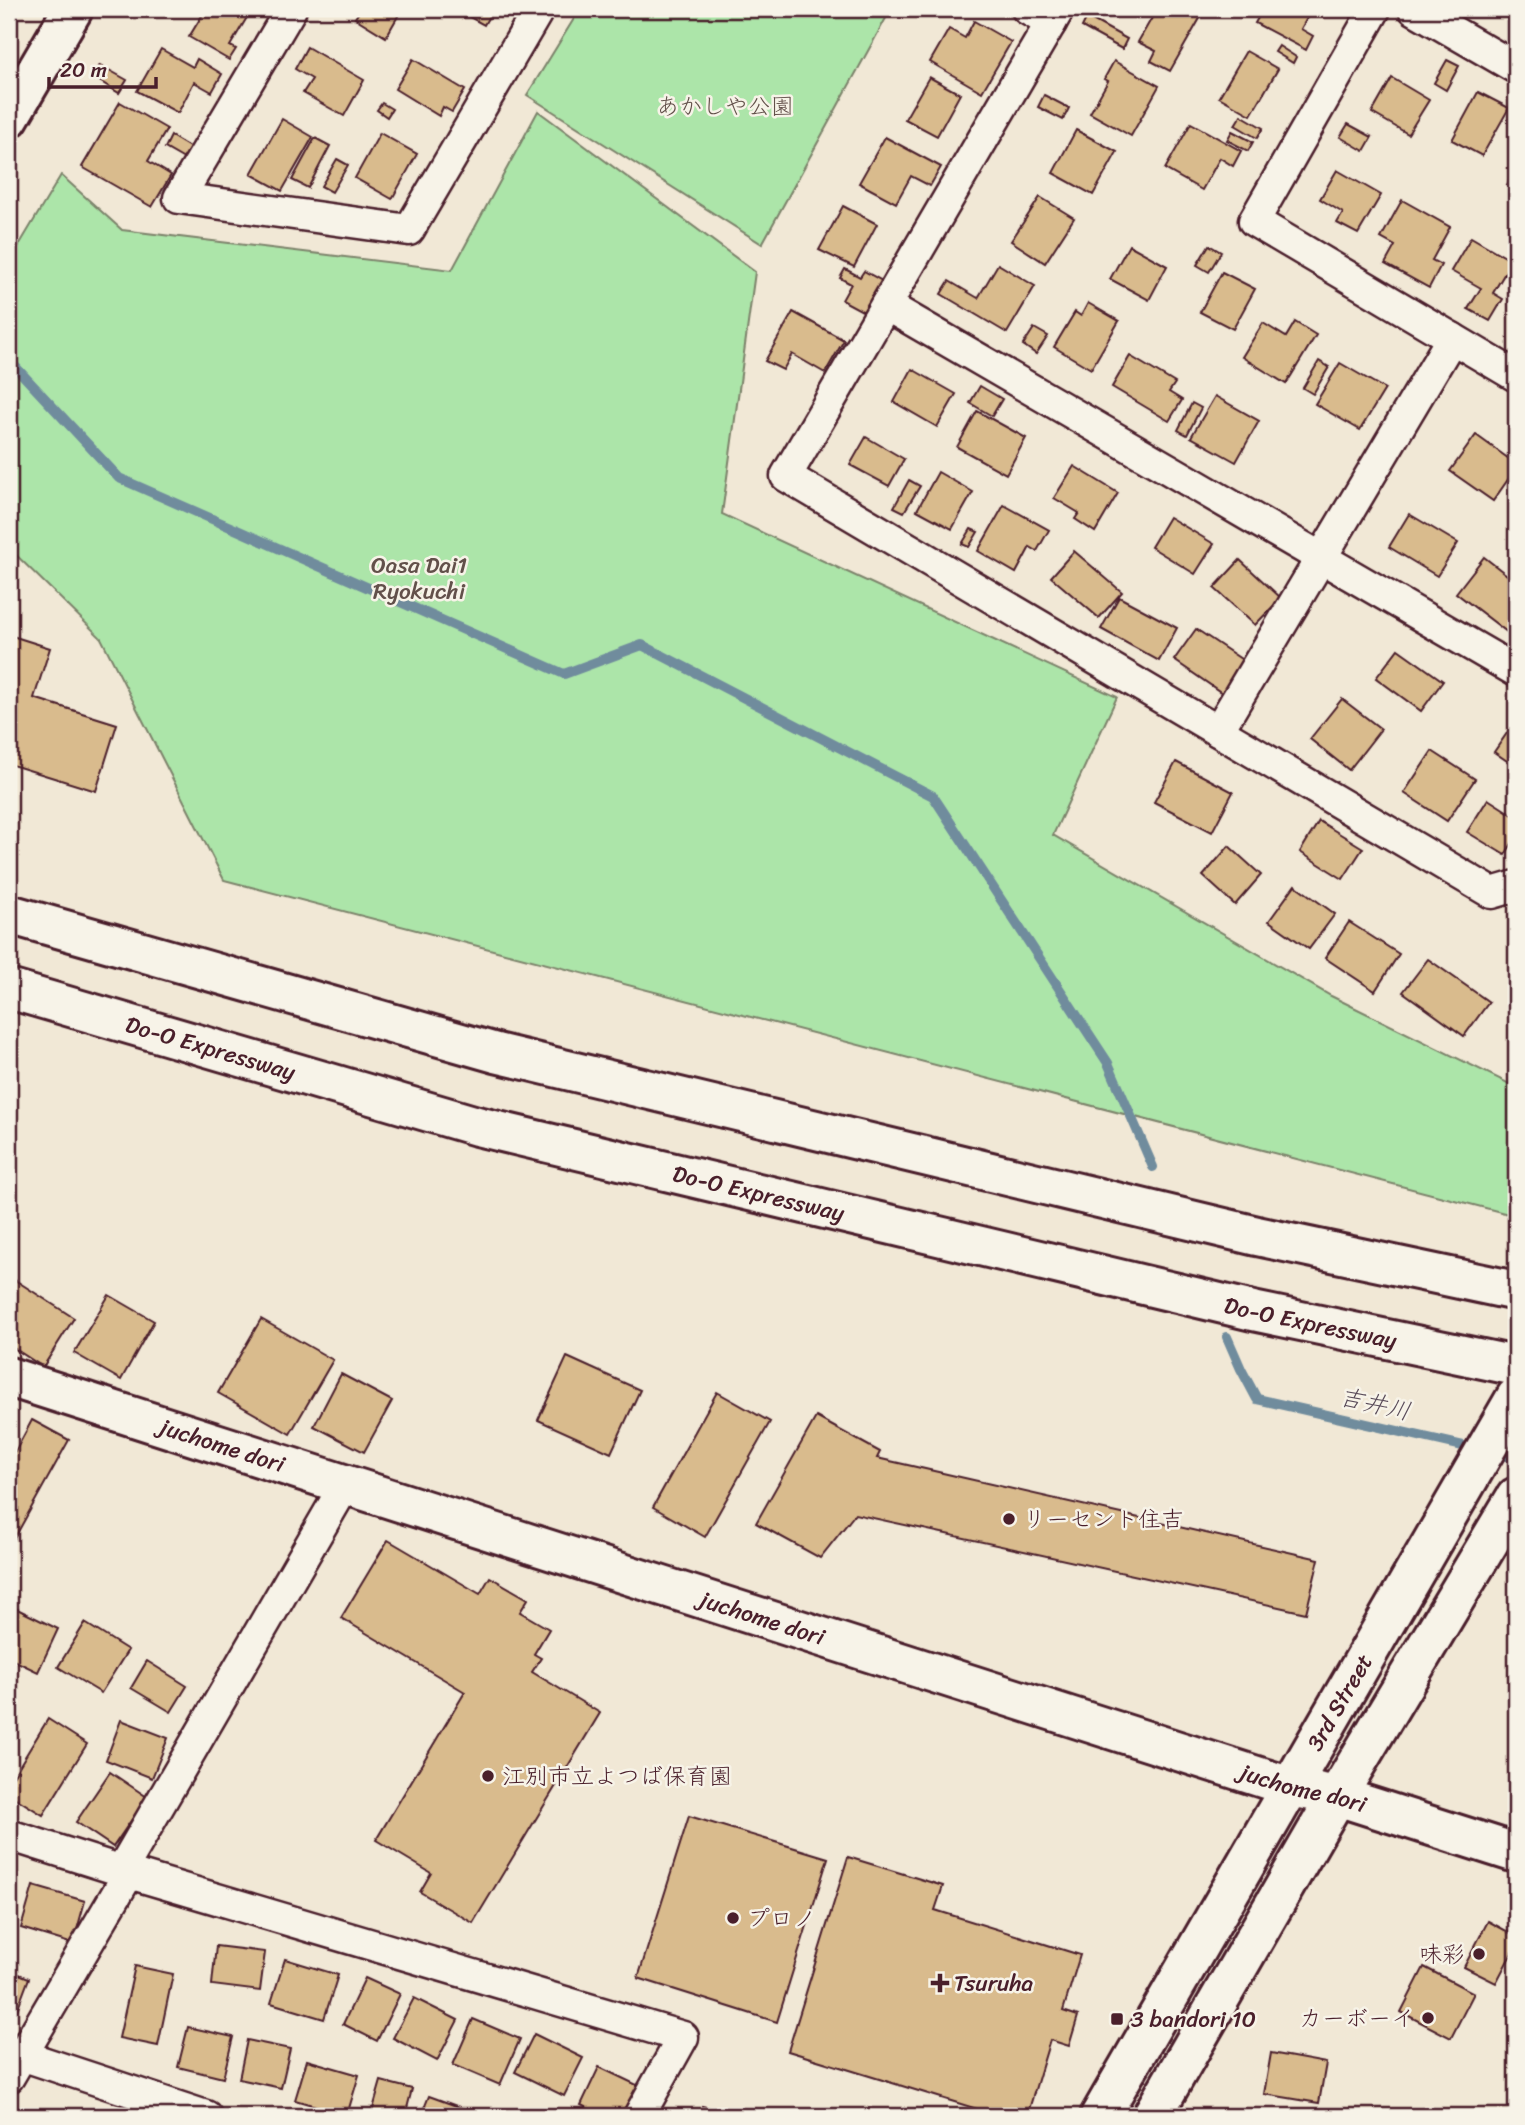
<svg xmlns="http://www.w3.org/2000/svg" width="1525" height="2125" viewBox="0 0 1525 2125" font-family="Sriracha,'Klee One',sans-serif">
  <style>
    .green { fill: #ace5a9; stroke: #7b826a; stroke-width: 2 }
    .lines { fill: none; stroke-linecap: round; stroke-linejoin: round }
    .stream { stroke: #708c9d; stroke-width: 10 }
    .building { fill: #d9bb8d; stroke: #4a1f2b; stroke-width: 2 }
    .minor-casing { stroke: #4a1f2b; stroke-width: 35 }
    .tertiary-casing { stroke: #4a1f2b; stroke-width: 44 }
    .secondary-casing { stroke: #4a1f2b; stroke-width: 44 }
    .motorway-casing { stroke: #4a1f2b; stroke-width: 44 }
    .minor { stroke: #f7f3e8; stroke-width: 30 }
    .tertiary { stroke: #f7f3e8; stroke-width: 38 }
    .secondary { stroke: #f7f3e8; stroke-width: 38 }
    .motorway { stroke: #f7f3e8; stroke-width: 38 }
    .poi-dot { fill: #4a1f2b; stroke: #f7f3e8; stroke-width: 2.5 }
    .labels { text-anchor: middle; stroke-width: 5; stroke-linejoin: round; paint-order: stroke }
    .park-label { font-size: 23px; fill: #62504a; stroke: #f7f3e8 }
    .street-label { font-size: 23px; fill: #4a1f2b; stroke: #f7f3e8 }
    .poi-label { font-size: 23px; fill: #4a1f2b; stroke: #f7f3e8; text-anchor: start }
    .water-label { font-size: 24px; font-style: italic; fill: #5a4c5a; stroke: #f7f3e8 }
  </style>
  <rect width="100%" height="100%" fill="#f1e8d6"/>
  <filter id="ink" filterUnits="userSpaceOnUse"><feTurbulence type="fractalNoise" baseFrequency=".0143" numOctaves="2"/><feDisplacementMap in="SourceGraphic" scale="14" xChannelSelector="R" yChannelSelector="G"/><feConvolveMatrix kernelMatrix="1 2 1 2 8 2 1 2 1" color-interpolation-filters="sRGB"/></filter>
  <g filter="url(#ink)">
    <g class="green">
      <polygon points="580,9 891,9 762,244 527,95"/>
      <polygon points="538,111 755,272 722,514 1117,697 1053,835 1331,996 1516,1087 1516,1216 224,880 101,638 9,548 9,262 61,175 122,230 452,270"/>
    </g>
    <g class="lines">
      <g class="stream">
        <polyline points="9,360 119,478 564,674 642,645 933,796 1108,1063 1153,1167"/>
        <polyline points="1227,1337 1241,1369 1257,1399 1516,1458"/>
      </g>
    </g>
    <g class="building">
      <polygon points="206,9 252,9 230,46 236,49 229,60 189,37"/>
      <polygon points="361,9 402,9 386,37 355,18"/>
      <polygon points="455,9 493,9 484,25"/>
      <polygon points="928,9 945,9 941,16"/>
      <polygon points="1157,9 1196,9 1203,13 1170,71 1151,61 1156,51 1138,42"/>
      <polygon points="1263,9 1312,9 1301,29 1313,36 1306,50 1255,23"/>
      <polygon points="1494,9 1516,9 1516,18 1515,21"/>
      <polygon points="1087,17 1127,39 1122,49 1082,27"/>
      <polygon points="974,21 1011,42 982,92 930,62 949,29 965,38"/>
      <polygon points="1279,46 1296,57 1293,63 1275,52"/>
      <polygon points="307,47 364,80 344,116 303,93 312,79 295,69"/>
      <polygon points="161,49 193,67 197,59 222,74 212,92 194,82 178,113 137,91"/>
      <polygon points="1246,51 1278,69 1251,115 1219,97"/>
      <polygon points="413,59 465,90 452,112 443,107 439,116 395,89"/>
      <polygon points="1447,60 1459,66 1446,90 1434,83"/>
      <polygon points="1114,61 1159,86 1131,136 1090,113 1108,81 1104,79"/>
      <polygon points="100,65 127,80 119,93 93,77"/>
      <polygon points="929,77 960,94 937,136 905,119"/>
      <polygon points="1392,78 1429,100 1408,134 1372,113"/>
      <polygon points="1478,92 1509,108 1482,156 1452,140"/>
      <polygon points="1044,95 1069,108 1063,120 1038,107"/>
      <polygon points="120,102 167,129 148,161 171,175 152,207 82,167"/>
      <polygon points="382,103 392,109 387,117 377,110"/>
      <polygon points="1241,115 1263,128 1257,138 1235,125"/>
      <polygon points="282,119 313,137 282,191 251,174"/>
      <polygon points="1191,123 1241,151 1233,166 1220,158 1202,190 1165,169"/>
      <polygon points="1348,124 1372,137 1364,151 1340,137"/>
      <polygon points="1076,130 1117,152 1093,195 1053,173"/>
      <polygon points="1232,131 1253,142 1248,151 1227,140"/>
      <polygon points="380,133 417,154 392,199 355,178"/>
      <polygon points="171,136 191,148 184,159 165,148"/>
      <polygon points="885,137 941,167 930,186 911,176 896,203 859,183"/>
      <polygon points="315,138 330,146 308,188 292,180"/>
      <polygon points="337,159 348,165 332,192 321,186"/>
      <polygon points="1516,168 1516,190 1507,185"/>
      <polygon points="1337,170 1381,195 1358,234 1337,223 1343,213 1320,199"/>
      <polygon points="1040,197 1074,218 1045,263 1011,241"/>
      <polygon points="1402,200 1450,227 1432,260 1441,265 1429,288 1385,264 1395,246 1381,238"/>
      <polygon points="843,206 877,224 854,267 819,250"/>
      <polygon points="1471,237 1512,261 1493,293 1503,299 1490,321 1468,309 1481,288 1451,271"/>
      <polygon points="1129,245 1167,266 1149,300 1110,279"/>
      <polygon points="1209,245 1221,252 1209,272 1197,265"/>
      <polygon points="998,264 1035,286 1007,333 941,294 949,281 978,298"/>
      <polygon points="845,269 860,277 864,271 882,281 864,312 842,300 851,284 840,278"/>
      <polygon points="1222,272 1255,289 1233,329 1200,312"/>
      <polygon points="1088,303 1119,321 1091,369 1054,347 1075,312 1081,316"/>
      <polygon points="793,312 844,340 825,373 792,354 783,370 765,361"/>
      <polygon points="1295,322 1316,335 1286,384 1242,357 1263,323 1286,337"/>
      <polygon points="1034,328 1048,336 1036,354 1023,345"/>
      <polygon points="1130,356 1175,383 1169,392 1182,400 1169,421 1112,387"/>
      <polygon points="1319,361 1329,367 1313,394 1303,388"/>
      <polygon points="1340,363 1385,389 1360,430 1315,404"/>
      <polygon points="912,369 956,394 937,427 894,402"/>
      <polygon points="980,386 1002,399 992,416 970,403"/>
      <polygon points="1215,396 1259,421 1236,462 1191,437"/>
      <polygon points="1192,403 1201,408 1187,435 1178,430"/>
      <polygon points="977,411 1026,438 1006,474 957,447"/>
      <polygon points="1476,435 1516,464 1516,468 1493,501 1450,471"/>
      <polygon points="866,437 904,459 889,486 850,465"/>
      <polygon points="1074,466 1118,493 1095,532 1075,519 1079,513 1054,498"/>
      <polygon points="938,472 973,492 952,529 917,510"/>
      <polygon points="909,480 920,486 904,512 894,507"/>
      <polygon points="1004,505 1049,530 1037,551 1030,547 1016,573 978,551"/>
      <polygon points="1409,514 1458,543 1437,576 1389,547"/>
      <polygon points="1169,517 1214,544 1195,574 1151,547"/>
      <polygon points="971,529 978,532 969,547 962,544"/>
      <polygon points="1074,551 1122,592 1099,618 1051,577"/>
      <polygon points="1484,557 1516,582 1516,621 1507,632 1456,593"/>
      <polygon points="1240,560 1281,598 1255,625 1214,588"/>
      <polygon points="1119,597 1177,628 1159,661 1101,629"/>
      <polygon points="1196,629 1247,663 1225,695 1174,660"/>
      <polygon points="9,635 50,648 34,698 117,724 96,791 9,764"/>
      <polygon points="1398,649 1443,681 1421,711 1376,678"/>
      <polygon points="1342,699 1381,729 1349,770 1310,739"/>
      <polygon points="1516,720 1516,767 1494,752"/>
      <polygon points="1432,751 1475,779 1447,821 1404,793"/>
      <polygon points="1176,762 1233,792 1212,832 1154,802"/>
      <polygon points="1488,799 1516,817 1516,837 1505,855 1467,832"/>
      <polygon points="1319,821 1363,848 1343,879 1300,852"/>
      <polygon points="1229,846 1261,875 1235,905 1203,876"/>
      <polygon points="1295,885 1335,914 1309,949 1269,921"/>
      <polygon points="1349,922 1399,954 1375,991 1325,958"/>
      <polygon points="1428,959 1489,1002 1464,1036 1403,992"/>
      <polygon points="15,1280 74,1318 43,1367 9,1345 9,1290"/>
      <polygon points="109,1295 154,1321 121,1380 74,1353"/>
      <polygon points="261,1319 333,1360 290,1434 218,1393"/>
      <polygon points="567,1357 640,1390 611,1453 538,1420"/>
      <polygon points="341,1374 392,1401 364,1452 314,1426"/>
      <polygon points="717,1392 770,1422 705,1537 653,1507"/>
      <polygon points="816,1417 880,1452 877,1458 1319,1559 1306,1613 855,1514 820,1558 756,1523"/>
      <polygon points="32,1420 69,1440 9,1548 9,1463"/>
      <polygon points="388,1540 480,1594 490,1577 528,1599 520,1612 549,1629 534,1654 541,1658 532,1672 600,1713 473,1923 420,1892 431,1873 376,1840 465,1692 341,1618"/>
      <polygon points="9,1605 58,1629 38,1672 9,1658"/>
      <polygon points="85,1623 128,1650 101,1693 58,1667"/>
      <polygon points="147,1661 187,1686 171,1712 131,1688"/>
      <polygon points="48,1719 87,1744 43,1815 9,1794 9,1783"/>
      <polygon points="121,1720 168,1738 152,1778 106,1760"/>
      <polygon points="110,1772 147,1797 113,1847 76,1822"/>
      <polygon points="689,1816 828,1858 777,2022 638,1978"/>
      <polygon points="848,1857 943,1886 935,1910 1080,1955 1063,2011 1078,2016 1069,2046 1050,2040 1027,2116 1000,2116 788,2051"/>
      <polygon points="33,1886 85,1901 73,1944 21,1928"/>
      <polygon points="1488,1921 1516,1936 1516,1945 1496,1983 1464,1967"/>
      <polygon points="216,1946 265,1952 260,1991 212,1985"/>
      <polygon points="285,1959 338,1975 324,2019 271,2003"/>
      <polygon points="135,1966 173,1974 158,2046 119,2038"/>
      <polygon points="1424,1967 1474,1993 1451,2038 1401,2012"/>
      <polygon points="9,1970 29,1978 17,2010 9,2007"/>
      <polygon points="365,1978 400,1994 377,2041 343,2024"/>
      <polygon points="414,1998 458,2020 437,2061 393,2038"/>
      <polygon points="473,2019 520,2039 500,2085 453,2065"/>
      <polygon points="188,2027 233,2037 223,2078 178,2067"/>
      <polygon points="534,2034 583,2058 564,2096 515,2072"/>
      <polygon points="247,2040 290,2049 281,2088 239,2079"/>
      <polygon points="1271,2053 1326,2063 1319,2103 1264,2094"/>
      <polygon points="307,2060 359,2075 347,2115 295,2100"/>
      <polygon points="599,2067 639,2086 624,2116 603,2116 581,2105"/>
      <polygon points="381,2081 412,2089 405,2116 371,2116"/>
      <polygon points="429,2096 473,2112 472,2116 421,2116"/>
      <polygon points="702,2106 741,2116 699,2116"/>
      <polygon points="498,2109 517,2116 495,2116"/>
    </g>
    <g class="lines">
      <g class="minor-casing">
        <g id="minor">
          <polyline points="291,9 179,198 409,230 539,9"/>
          <polyline points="1027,9 1051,23"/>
          <polyline points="1059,9 786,476 1492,893 1516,886"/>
          <polyline points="1375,9 1254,221 1516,376"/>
          <polyline points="1414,9 1516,68"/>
          <polyline points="886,305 1516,671"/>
          <polyline points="1218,731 1452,338"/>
          <polyline points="9,1835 129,1873 683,2037 639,2116"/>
          <polyline points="121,1871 345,1485"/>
          <polyline points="9,2051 206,2116"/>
          <polyline points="9,2077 129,1873"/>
        </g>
      </g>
      <g class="tertiary-casing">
        <g id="tertiary">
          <path id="s1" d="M9,1377L1291,1787L1337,1796L1516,1853"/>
          <path id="s2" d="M1100,2116L1516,1397"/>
          <polyline points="1152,2116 1337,1796 1516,1497"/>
        </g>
      </g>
      <g class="secondary-casing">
        <polyline id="secondary" points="9,118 73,9"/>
      </g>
      <g class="motorway-casing">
        <g id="motorway">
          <polyline points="9,914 496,1053 1257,1236 1516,1291"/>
          <path id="s3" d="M9,989L477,1126L1253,1311L1516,1366"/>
        </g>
      </g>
      <use href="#minor" class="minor"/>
      <use href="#tertiary" class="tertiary"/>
      <use href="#secondary" class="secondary"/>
      <use href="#motorway" class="motorway"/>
    </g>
  </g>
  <g class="poi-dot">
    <circle cx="1009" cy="1519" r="7"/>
    <circle cx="488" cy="1776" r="7"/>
    <circle cx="733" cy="1918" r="7"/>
    <circle cx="1479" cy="1954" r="7"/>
    <path d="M936.5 1972.5h7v7h7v7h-7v7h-7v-7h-7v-7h7z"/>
    <circle cx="1428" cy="2018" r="7"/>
    <rect x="1110" y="2012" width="14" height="14" rx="3.5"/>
  </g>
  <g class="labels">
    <g class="park-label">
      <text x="725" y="114">あかしや公園</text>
      <text x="419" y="573">Oasa Dai1<tspan x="419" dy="26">Ryokuchi</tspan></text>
    </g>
    <g class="street-label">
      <text dy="8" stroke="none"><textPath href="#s3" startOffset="210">Do-O Expressway</textPath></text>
      <text dy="8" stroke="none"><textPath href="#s3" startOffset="777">Do-O Expressway</textPath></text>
      <text dy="8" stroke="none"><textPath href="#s3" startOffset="1344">Do-O Expressway</textPath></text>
      <text dy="8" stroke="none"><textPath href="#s1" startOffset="224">juchome dori</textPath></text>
      <text dy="8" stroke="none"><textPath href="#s1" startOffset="791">juchome dori</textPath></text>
      <text dy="8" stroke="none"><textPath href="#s2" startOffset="478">3rd Street</textPath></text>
      <text dy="8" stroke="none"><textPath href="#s1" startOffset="1358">juchome dori</textPath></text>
    </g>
    <g class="poi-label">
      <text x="1023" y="1527">リーセント住吉</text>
      <text x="502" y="1784">江別市立よつば保育園</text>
      <text x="747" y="1926">プロノ</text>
      <text x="1465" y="1962" text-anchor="end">味彩</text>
      <text x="954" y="1991">Tsuruha</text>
      <text x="1414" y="2026" text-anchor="end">カーボーイ</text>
      <text x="1131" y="2027">3 bandori 10</text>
    </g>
    <g class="water-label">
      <text transform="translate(1375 1404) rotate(13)" y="8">吉井川</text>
    </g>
  </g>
  <rect width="1525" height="2125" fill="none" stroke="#f7f3e8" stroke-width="35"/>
  <rect x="18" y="18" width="1490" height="2090" fill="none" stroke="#4a1f2b" stroke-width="2.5" filter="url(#ink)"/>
  <path d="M49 77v10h107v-10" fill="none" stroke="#4a1f2b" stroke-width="3.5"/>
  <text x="60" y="77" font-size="21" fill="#4a1f2b" stroke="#f7f3e8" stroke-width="5" paint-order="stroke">20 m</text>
</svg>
